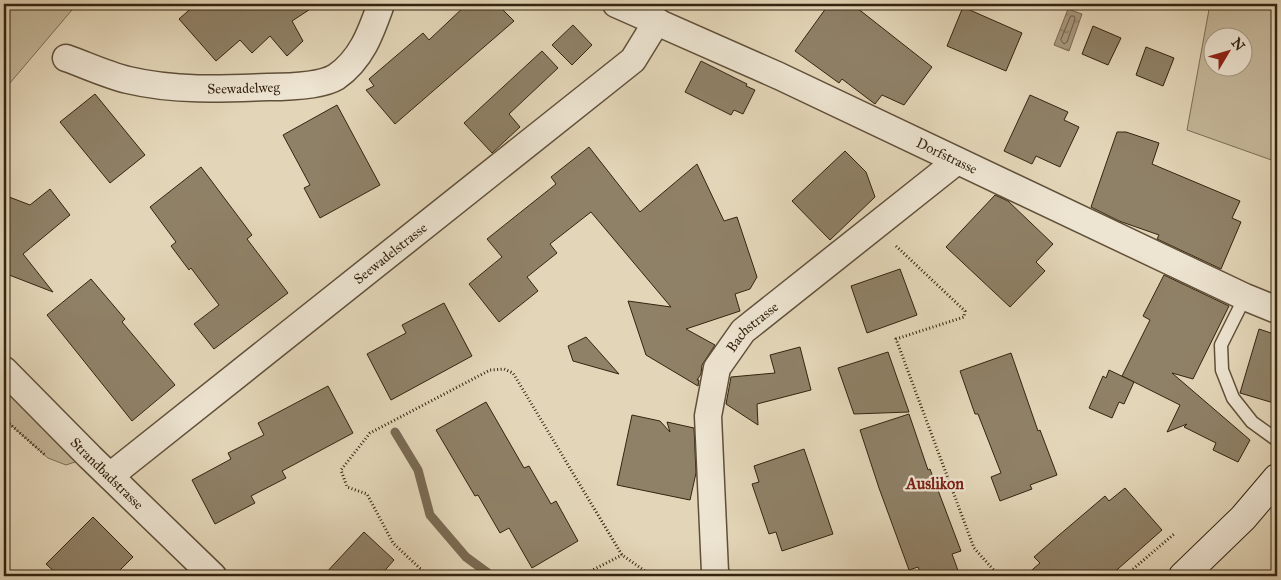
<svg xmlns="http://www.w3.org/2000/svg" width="1281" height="580" viewBox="0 0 1281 580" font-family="'IM FELL Great Primer',serif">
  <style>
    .grass { fill: #c5b89b; stroke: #7c6e56; fill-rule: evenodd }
    .water { fill: url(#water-ripples); stroke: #7a6a53 }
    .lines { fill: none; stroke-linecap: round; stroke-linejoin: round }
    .shore { stroke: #6e5e48; stroke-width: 1 }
    .stream { stroke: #7a6a53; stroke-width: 9 }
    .building { fill: #8f8167; stroke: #342410 }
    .service-casing { stroke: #60503a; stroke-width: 15 }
    .minor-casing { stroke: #60503a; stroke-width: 29 }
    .secondary-casing { stroke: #342410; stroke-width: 30 }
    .path { stroke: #342410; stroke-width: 3; stroke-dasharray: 1 2.5; stroke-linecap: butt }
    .service { stroke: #ede4d1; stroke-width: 12 }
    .minor { stroke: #ede4d1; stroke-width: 26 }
    .secondary { stroke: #ede4d1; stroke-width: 28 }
    .labels { text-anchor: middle; stroke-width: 4.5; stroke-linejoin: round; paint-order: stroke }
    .street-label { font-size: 14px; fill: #342410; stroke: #ede4d1 }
    .quarter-label { font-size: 16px; font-weight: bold; fill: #7a1f14; stroke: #ede4d1 }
  </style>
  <defs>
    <pattern id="water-ripples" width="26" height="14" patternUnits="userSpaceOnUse" patternTransform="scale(1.25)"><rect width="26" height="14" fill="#a8997f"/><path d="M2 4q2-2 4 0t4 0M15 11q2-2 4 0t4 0" fill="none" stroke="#8a7d67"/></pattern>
  </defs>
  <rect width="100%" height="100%" fill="#e3d6b8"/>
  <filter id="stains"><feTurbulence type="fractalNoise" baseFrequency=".004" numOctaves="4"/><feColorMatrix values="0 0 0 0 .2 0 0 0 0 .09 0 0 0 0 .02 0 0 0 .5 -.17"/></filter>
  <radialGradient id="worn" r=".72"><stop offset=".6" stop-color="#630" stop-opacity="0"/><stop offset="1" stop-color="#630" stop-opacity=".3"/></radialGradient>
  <g class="grass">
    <polygon points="4,4 77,4 4,90"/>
    <path d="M1210,4H1277V162L1187,130ZM1214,38H1244V68H1214Z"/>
    <polygon points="4,370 90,457 66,465 48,458 4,419"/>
  </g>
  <polygon class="water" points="1068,9 1082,14 1069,51 1054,45"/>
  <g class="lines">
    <polygon class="shore" points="1071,16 1074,16 1075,19 1067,42 1064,44 1061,40"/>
    <polyline class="stream" points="395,432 418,470 430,515 466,557 492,576"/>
  </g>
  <g class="building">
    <polygon points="196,4 318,4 292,21 303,41 287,56 270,36 252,53 240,40 216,61 179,19"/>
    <polygon points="467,4 497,4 514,21 395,124 366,90 374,86 369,79 423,33 429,40"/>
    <polygon points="829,4 852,4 932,67 904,105 882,95 875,104 842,79 839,83 795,51"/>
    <polygon points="963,7 1022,33 1006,71 947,46"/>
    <polygon points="573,25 592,45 572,65 552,45"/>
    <polygon points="1093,26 1121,38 1108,65 1082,54"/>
    <polygon points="1146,47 1174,58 1163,86 1136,75"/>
    <polygon points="542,51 558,68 509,114 520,127 492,153 464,123"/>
    <polygon points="701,61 747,84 746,86 755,90 743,114 734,110 731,115 685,92"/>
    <polygon points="95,94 145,155 110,183 60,122"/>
    <polygon points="1030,95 1068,112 1064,120 1079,127 1060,167 1036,156 1032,164 1004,151"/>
    <polygon points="337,105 380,185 320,218 304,188 310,185 283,135"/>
    <polygon points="1117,132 1126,132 1159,143 1152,164 1240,201 1232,218 1241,222 1221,269 1157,239 1159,235 1119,221 1091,207"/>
    <polygon points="589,147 640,212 697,164 724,221 737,217 757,277 750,289 735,294 740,311 686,329 715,345 702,365 701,374 697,380 699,380 698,386 646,355 628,301 671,307 591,212 550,244 557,253 527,277 538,291 499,322 469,284 502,257 487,239 556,184 551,177"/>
    <polygon points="845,151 866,172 875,197 830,240 792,201"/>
    <polygon points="201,167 252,235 247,239 288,293 214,349 194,324 219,305 191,268 189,270 171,246 176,242 150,207"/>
    <polygon points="50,189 70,215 23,254 53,292 4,273 4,195 30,205"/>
    <polygon points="995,195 1008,201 1053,244 1036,262 1045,271 1010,307 946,247"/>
    <polygon points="900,269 917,315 867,333 851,286"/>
    <polygon points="1164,275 1229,306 1193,379 1172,373 1250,440 1238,462 1213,450 1216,443 1184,427 1187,424 1167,432 1180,405 1122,376 1150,320 1143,316"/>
    <polygon points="91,279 125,319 122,322 175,385 132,421 47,315"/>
    <polygon points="444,303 472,356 391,400 367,354 406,333 402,325"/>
    <polygon points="1259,329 1277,335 1277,404 1240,393"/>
    <polygon points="586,337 619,374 573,361 568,346"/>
    <polygon points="800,347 811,390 757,404 758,425 726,404 731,377 775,373 770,355"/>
    <polygon points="888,352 909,412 854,414 838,368"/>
    <polygon points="1011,353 1038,431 1040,430 1057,475 1030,485 1032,489 1000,501 991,477 1001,473 978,414 975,414 960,371"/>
    <polygon points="1109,370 1134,382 1124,404 1119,402 1112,418 1089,408 1103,376 1106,378"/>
    <polygon points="328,386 353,433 282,471 286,478 251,496 255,503 215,524 192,480 231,459 228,453 264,435 258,423"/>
    <polygon points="486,402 524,468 529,466 551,504 556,501 578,541 532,568 509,528 500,533 478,495 475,496 436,430"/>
    <polygon points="909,414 928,470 930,469 961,551 952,554 960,576 922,576 918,567 909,570 879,488 860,430"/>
    <polygon points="632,415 660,421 670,432 667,422 694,428 696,473 690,500 617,485"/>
    <polygon points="804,449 833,534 782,551 776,532 769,534 752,484 759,482 754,466"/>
    <polygon points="1125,488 1162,530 1110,576 1025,576 1040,563 1034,557 1058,536 1105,496 1109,501"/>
    <polygon points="93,517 133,557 114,576 59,576 46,564"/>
    <polygon points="364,532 394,560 380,576 323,576"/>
  </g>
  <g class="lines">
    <g class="service-casing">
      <polyline id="service" points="1245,297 1221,345 1222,370 1233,398 1252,422 1277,440"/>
    </g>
    <g class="minor-casing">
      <g id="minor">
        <path id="s1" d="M616,4L779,76L1245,297L1277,310"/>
        <path id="s2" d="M66,58C86,65 107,75 128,80C174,91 221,89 268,87C286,87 321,86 336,77C362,59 371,32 381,4"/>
        <path id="s3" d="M4,370L90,457L213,576"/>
        <path id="s4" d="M110,476L633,60L657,21"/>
        <path id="s5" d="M717,576L715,572L708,416L717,368L743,331L957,161"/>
      </g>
    </g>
    <g class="secondary-casing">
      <polyline id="secondary" points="1183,576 1243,518 1277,478"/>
    </g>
    <g class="path">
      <polyline points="896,246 965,311 964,317 896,339 974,548 999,576"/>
      <polyline points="4,419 45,455"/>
      <polyline points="428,576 393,543 367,494 347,487 341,470 370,433 490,370 504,369 513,373 622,555 652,576"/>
      <polyline points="581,576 622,555"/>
      <polyline points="1125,576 1174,534"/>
    </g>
    <use href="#service" class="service"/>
    <use href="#minor" class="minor"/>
    <use href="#secondary" class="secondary"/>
  </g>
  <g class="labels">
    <g class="street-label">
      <text dy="5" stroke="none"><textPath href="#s2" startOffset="182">Seewadelweg</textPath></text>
      <text dy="5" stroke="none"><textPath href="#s1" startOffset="364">Dorfstrasse</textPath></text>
      <text dy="5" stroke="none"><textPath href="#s4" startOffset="358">Seewadelstrasse</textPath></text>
      <text dy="5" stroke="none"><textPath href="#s5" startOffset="264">Bachstrasse</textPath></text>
      <text dy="5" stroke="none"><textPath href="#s3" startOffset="146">Strandbadstrasse</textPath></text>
    </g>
    <g class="quarter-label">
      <text x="935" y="489">Auslikon</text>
    </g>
  </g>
  <rect width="1281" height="580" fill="none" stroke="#e3d6b8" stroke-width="20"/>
  <rect x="5" y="5" width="1271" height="570" fill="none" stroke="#342410" stroke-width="2.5"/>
  <rect x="10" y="10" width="1261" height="560" fill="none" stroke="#342410"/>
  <g transform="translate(1228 52) rotate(52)"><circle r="24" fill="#ede4d1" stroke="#a39784"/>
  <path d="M0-4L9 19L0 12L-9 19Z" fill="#8f2418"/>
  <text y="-8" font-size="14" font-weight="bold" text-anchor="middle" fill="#342410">N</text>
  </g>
  <rect width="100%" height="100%" filter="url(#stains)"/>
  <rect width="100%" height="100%" fill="url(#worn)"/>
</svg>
